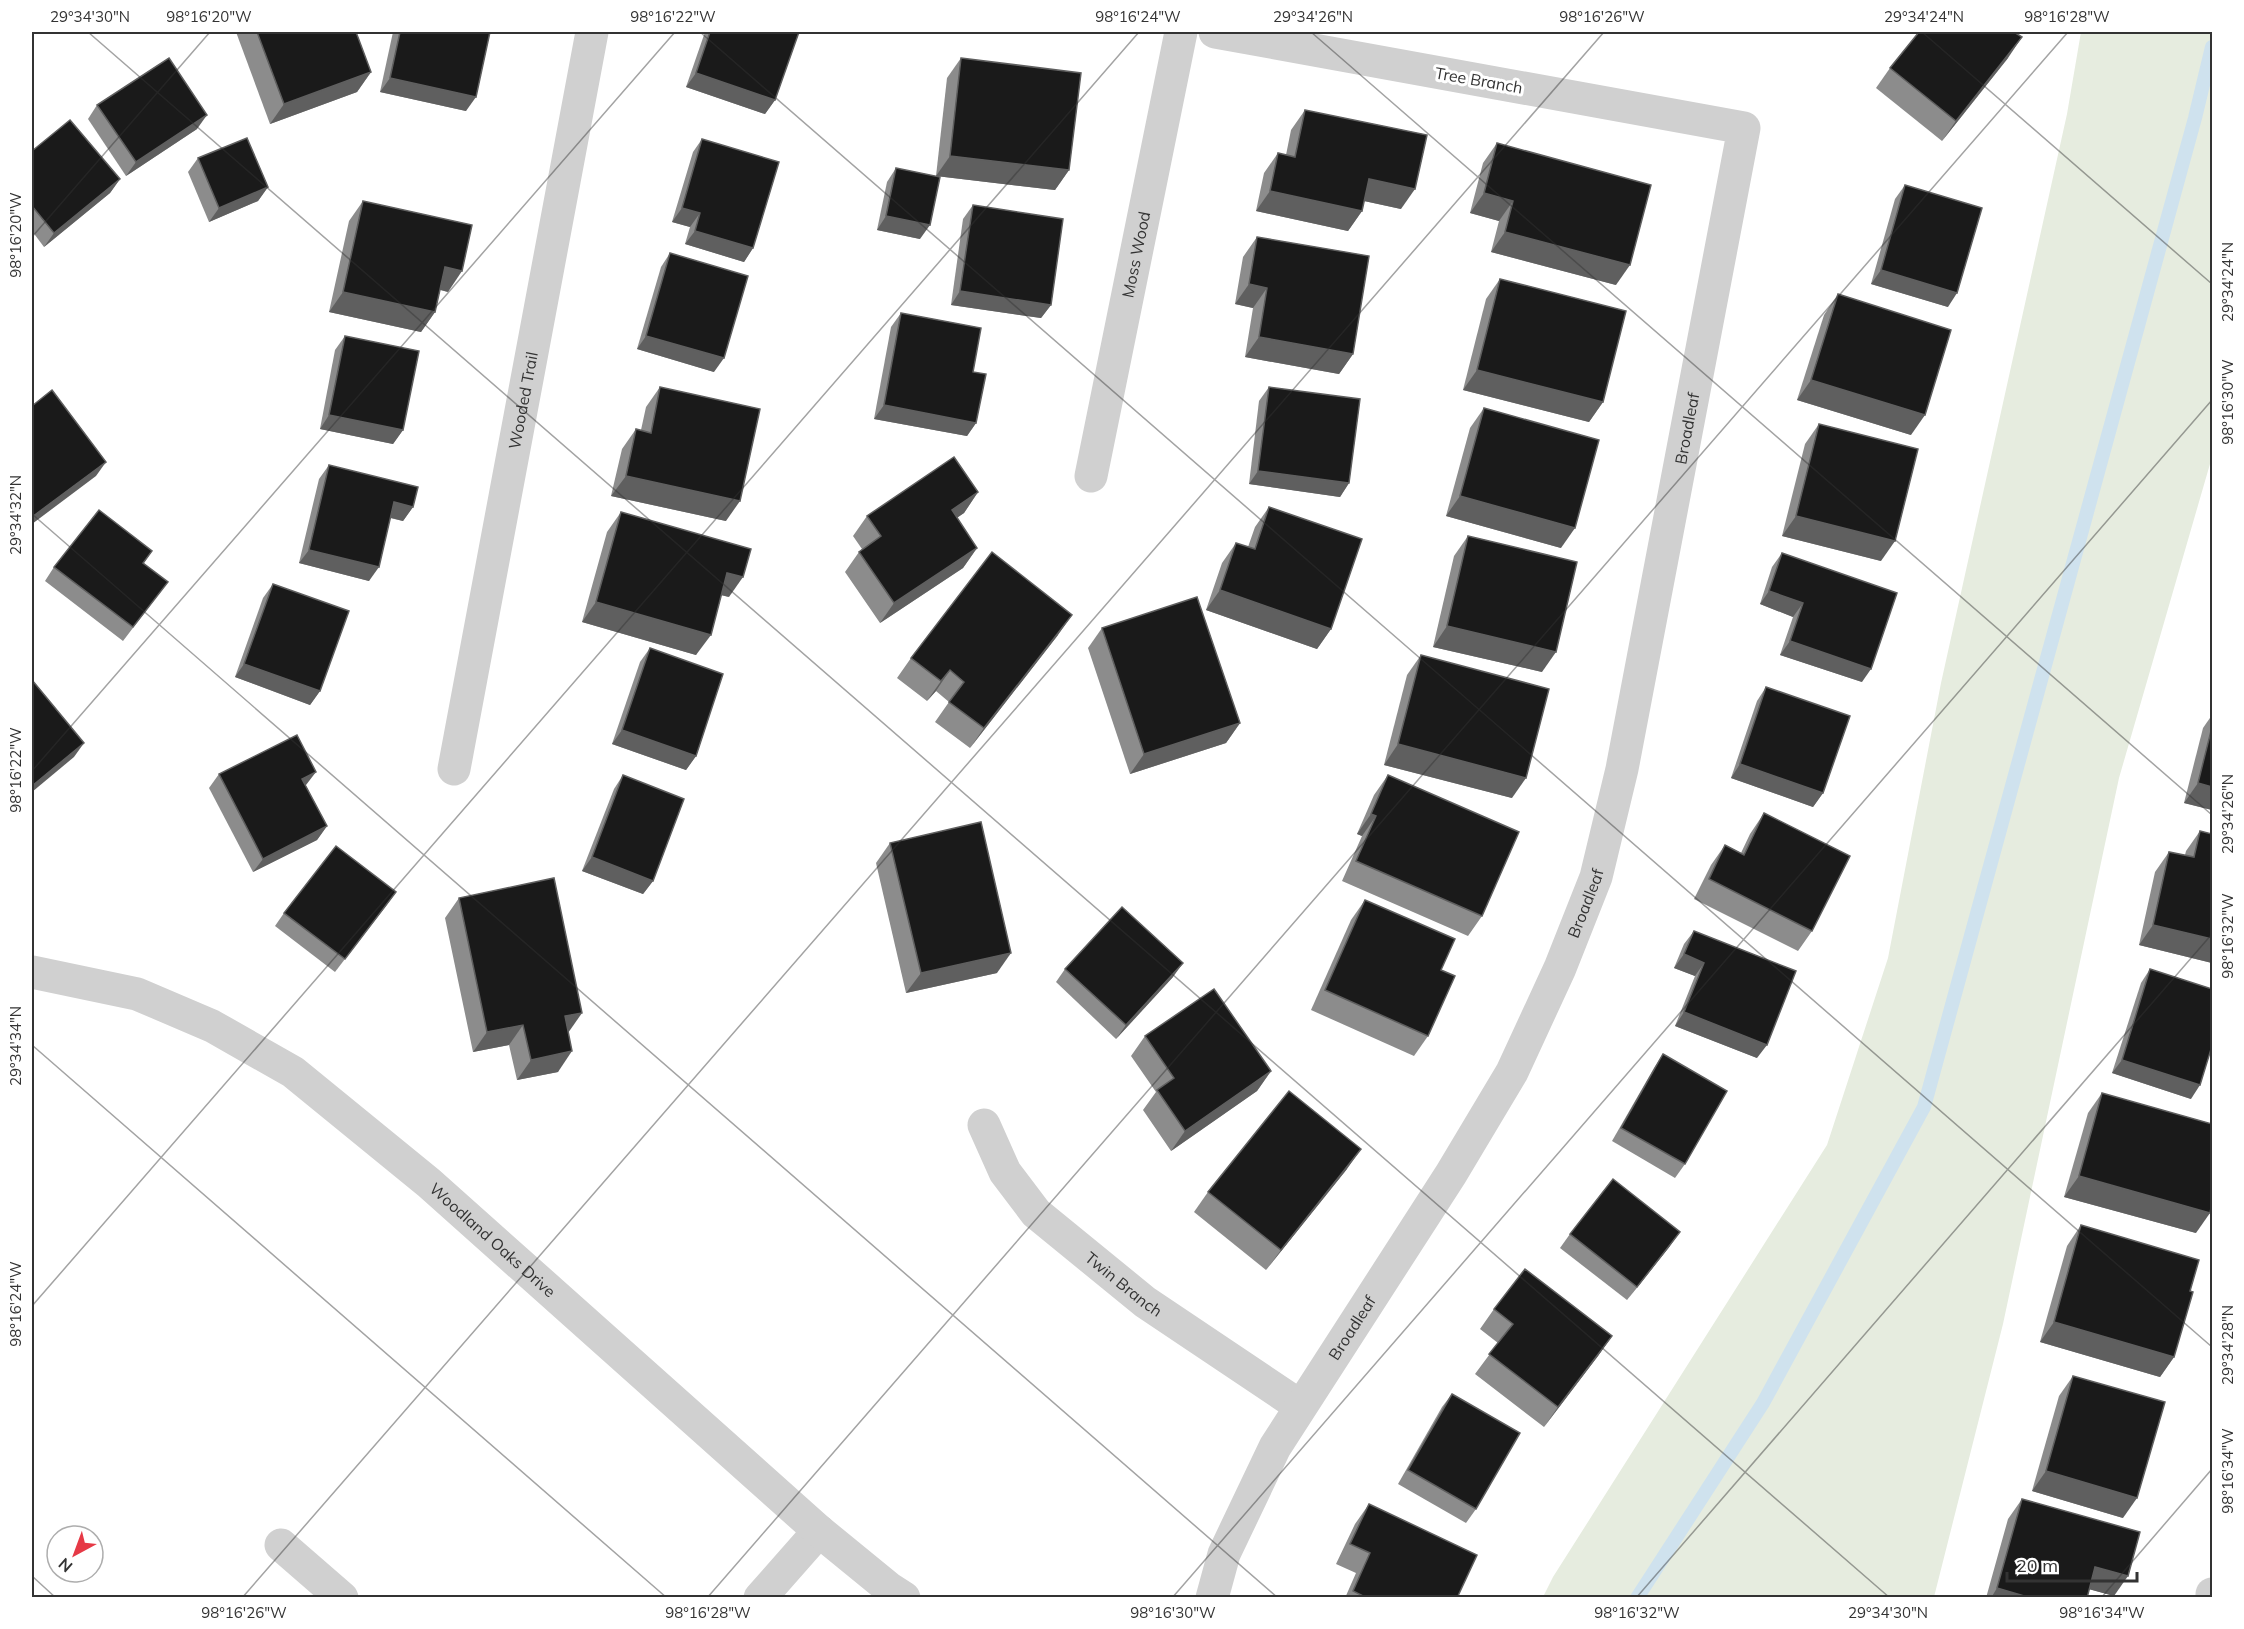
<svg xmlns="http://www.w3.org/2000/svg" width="2244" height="1629" viewBox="0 0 2244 1629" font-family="Mulish,sans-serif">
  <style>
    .green { fill: #e6ecdf }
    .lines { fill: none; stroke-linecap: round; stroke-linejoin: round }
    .stream { stroke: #cfe2ee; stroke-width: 14 }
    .minor { stroke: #d0d0d0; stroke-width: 33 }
    .tertiary { stroke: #d0d0d0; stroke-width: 33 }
    .wall { fill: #8c8c8c }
    .shaded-wall { fill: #5f5f5f }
    .building { fill: #1a1a1a; stroke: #5f5f5f; stroke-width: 1.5 }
    .ticks { fill: none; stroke: #333; stroke-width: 1.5; stroke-opacity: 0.45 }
    .labels { text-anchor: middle; stroke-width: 6; stroke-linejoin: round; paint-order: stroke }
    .street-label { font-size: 16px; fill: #333; stroke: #fff }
    .neatline { fill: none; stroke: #333; stroke-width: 2 }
    .ticks-label { font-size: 15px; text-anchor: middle; fill: #333 }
  </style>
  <rect width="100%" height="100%" fill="#fff"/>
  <polygon class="green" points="2081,32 2212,32 2212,457 2119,778 2003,1324 1934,1597 1543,1597 1553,1577 1827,1145 1888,958 1941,683 2067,114"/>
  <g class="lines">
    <polyline class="stream" points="1637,1598 1763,1403 1924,1107 2195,118 2212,47"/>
    <g class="minor">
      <path id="s1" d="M1091,476L1181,32"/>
      <path id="s2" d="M454,769L592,32"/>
      <path id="s3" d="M984,1125L1005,1172L1036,1213L1145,1302L1300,1406"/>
      <polyline points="281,1545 342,1598"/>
      <polyline points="760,1598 819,1531"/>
      <path id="s4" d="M1212,1598L1224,1554L1275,1447L1451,1174L1512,1072L1560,968L1596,877L1622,769L1744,128L1215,32"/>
      <polyline points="2212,1598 2212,1594"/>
    </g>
    <path class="tertiary" id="s5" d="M32,972L137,994L212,1026L293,1072L429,1183L819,1531L890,1589L904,1598"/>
  </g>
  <g class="wall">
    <polygon points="236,32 356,32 371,72 357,92 270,124"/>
    <polygon points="393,32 490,32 466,111 380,92"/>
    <polygon points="705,32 799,32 775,100 765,114 686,87"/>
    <polygon points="961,58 1069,170 1055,190 936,176 947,78"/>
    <polygon points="2008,58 1942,141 1876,88 1890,68"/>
    <polygon points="97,105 197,129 126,176 88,119"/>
    <polygon points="1305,110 1401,209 1364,201 1362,211 1348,231 1256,211 1264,173 1278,153 1286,155 1291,130"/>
    <polygon points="702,139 753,248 744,262 685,244 690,227 672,222 693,152"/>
    <polygon points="1497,143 1616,285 1491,252 1499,221 1470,213 1483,163"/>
    <polygon points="32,151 120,179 110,193 44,247 32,231"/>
    <polygon points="198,158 268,187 258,201 209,222 188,172"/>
    <polygon points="896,168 920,239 877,230 887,182"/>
    <polygon points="1905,185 1948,307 1871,284 1895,199"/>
    <polygon points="363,201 448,292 440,290 435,312 421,332 329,312 349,221"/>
    <polygon points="973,205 1051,305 1041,318 951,305 963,219"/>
    <polygon points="1257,237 1353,354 1339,374 1245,357 1253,308 1235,304 1243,257"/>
    <polygon points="670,253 714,372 637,349 661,267"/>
    <polygon points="1500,279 1603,402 1589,422 1463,390 1486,299"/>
    <polygon points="1838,294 1911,435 1797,400 1824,315"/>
    <polygon points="901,313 973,372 976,423 967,436 874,419 891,327"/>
    <polygon points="345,336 403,430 393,444 320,429 335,350"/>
    <polygon points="660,387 726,521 611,496 622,449 636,429 641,430 646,407"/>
    <polygon points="1269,387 1349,483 1340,497 1249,484 1259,401"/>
    <polygon points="1484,408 1561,548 1446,516 1470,428"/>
    <polygon points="1819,424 1881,561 1782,536 1805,444"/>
    <polygon points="329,465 413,507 403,521 390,518 369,581 299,563 319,479"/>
    <polygon points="978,492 964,513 956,518 977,548 963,568 880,623 845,572 859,552 862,549 853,536 867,516"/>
    <polygon points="1269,507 1331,629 1317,649 1206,610 1222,563 1236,543 1248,547 1255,527"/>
    <polygon points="621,512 729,597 721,595 696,655 582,622 607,532"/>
    <polygon points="1468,536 1542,672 1433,647 1454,556"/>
    <polygon points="152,551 144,563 158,595 123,641 45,581 54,567"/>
    <polygon points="1782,553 1862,682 1780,655 1793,617 1760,604 1772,567"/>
    <polygon points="273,584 320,691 310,705 235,677 263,598"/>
    <polygon points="1102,628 1240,723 1226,743 1130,774 1088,648"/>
    <polygon points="1058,635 970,748 935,722 949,702 936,691 927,701 897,678 911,658"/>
    <polygon points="650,648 696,756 686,770 612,744 640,662"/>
    <polygon points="1421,655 1512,798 1384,765 1407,675"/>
    <polygon points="1766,687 1823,793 1813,807 1731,778 1757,701"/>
    <polygon points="2212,715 2212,810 2184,803 2203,728"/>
    <polygon points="219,774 306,786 327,826 317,840 253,872 209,788"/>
    <polygon points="623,775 653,881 643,894 582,871 614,789"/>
    <polygon points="1388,775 1482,916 1468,936 1342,881 1362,836 1357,834 1374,795"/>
    <polygon points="1764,813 1812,931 1798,951 1694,899 1711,865 1725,845 1741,853 1750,834"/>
    <polygon points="2200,831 2212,963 2139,945 2155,872 2169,852 2185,855 2186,851"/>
    <polygon points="890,843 997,973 906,993 876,863"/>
    <polygon points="396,892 335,972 275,926 284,913"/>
    <polygon points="459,898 569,1033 558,1072 517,1080 509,1045 473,1052 445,918"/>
    <polygon points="1365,900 1441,970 1428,1036 1414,1056 1311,1010 1351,920"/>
    <polygon points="1694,931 1757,1058 1675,1026 1695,976 1674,968 1684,944"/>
    <polygon points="1065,969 1173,977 1116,1039 1056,982"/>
    <polygon points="2150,969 2191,1099 2112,1073 2141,983"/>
    <polygon points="1145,1036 1271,1071 1257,1091 1171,1151 1143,1110 1156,1092 1131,1056"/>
    <polygon points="1663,1054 1685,1164 1675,1178 1612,1141 1654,1068"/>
    <polygon points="2102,1093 2196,1233 2064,1197 2088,1113"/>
    <polygon points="1347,1169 1266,1270 1194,1212 1208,1192"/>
    <polygon points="2081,1225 2190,1291 2174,1357 2160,1377 2040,1342 2067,1246"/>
    <polygon points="1570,1234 1670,1246 1627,1300 1560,1248"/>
    <polygon points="1494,1309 1612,1336 1598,1356 1544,1427 1475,1374 1498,1343 1480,1329"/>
    <polygon points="2073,1376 2123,1518 2032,1491 2059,1396"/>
    <polygon points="1452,1394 1476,1509 1466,1523 1398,1484 1442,1407"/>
    <polygon points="2022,1499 2114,1596 2089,1589 2087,1598 1986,1598 2008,1519"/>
    <polygon points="1369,1504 1457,1598 1345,1598 1356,1573 1336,1564 1355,1524"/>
  </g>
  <g class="shaded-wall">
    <polygon points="2022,37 2008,58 1942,141 1956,121"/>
    <polygon points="371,72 357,92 270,124 284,104"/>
    <polygon points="696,73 775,100 765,114 686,87"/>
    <polygon points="390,78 476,97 466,111 380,92"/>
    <polygon points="207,115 197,129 126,176 136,162"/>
    <polygon points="950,156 1069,170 1055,190 936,176"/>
    <polygon points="120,179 110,193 44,247 54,233"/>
    <polygon points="1369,179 1415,189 1401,209 1355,199"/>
    <polygon points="268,187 258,201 209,222 219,208"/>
    <polygon points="1270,191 1362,211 1348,231 1256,211"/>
    <polygon points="1484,193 1513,201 1499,221 1470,213"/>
    <polygon points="682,208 700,213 690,227 672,222"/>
    <polygon points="886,216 930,225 920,239 877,230"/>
    <polygon points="695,231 753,248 744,262 685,244"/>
    <polygon points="1505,232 1630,265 1616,285 1491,252"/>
    <polygon points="445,267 462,271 448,292 431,287"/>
    <polygon points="1881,270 1957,293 1948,307 1871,284"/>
    <polygon points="1249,284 1267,288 1253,308 1235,304"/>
    <polygon points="960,291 1051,305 1041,318 951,305"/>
    <polygon points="343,292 435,312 421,332 329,312"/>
    <polygon points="646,336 724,358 714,372 637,349"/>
    <polygon points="1259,337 1353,354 1339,374 1245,357"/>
    <polygon points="1477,370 1603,402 1589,422 1463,390"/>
    <polygon points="1811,380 1925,415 1911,435 1797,400"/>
    <polygon points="884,405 976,423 967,436 874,419"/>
    <polygon points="329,415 403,430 393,444 320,429"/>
    <polygon points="106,462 96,476 32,524 32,517"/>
    <polygon points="1258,471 1349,483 1340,497 1249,484"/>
    <polygon points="626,476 740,501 726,521 611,496"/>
    <polygon points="978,492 964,513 938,531 952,510"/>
    <polygon points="1460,496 1575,528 1561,548 1446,516"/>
    <polygon points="394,502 413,507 403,521 384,516"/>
    <polygon points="1796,516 1895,541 1881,561 1782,536"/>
    <polygon points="977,548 963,568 880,623 894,603"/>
    <polygon points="309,550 379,567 369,581 299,563"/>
    <polygon points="727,573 743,577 729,597 713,593"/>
    <polygon points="1220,590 1331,629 1317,649 1206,610"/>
    <polygon points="1769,591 1803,603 1793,617 1760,604"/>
    <polygon points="596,602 711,635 696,655 582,622"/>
    <polygon points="1072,615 1058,635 970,748 984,728"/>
    <polygon points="1447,626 1556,652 1542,672 1433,647"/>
    <polygon points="1790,641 1871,669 1862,682 1780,655"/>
    <polygon points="244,664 320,691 310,705 235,677"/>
    <polygon points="950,670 936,691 927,701 941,681"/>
    <polygon points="1240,723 1226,743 1130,774 1144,754"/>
    <polygon points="622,730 696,756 686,770 612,744"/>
    <polygon points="84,743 74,757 32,792 32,786"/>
    <polygon points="1398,744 1526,778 1512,798 1384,765"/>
    <polygon points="1740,764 1823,793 1813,807 1731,778"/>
    <polygon points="316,772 306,785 293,793 302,779"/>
    <polygon points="2198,783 2212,787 2212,810 2184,803"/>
    <polygon points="1371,814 1376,816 1362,836 1357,834"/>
    <polygon points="327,826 317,840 253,872 263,859"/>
    <polygon points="592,857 653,881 643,894 582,871"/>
    <polygon points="396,892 386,906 335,972 345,959"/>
    <polygon points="2153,925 2212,939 2212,963 2139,945"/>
    <polygon points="1011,953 997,973 906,993 921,973"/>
    <polygon points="1684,954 1704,963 1695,976 1674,968"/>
    <polygon points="1183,963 1173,977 1116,1039 1126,1025"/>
    <polygon points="1684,1012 1767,1045 1757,1058 1675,1026"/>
    <polygon points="582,1013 568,1033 565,1016"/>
    <polygon points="523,1025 509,1045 473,1052 487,1032"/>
    <polygon points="572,1051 558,1072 517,1080 531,1060"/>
    <polygon points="2122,1060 2200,1085 2191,1099 2112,1073"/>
    <polygon points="1271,1071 1257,1091 1171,1151 1185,1131"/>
    <polygon points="1361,1149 1347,1169 1266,1270 1281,1250"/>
    <polygon points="2079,1176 2210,1213 2196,1233 2064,1197"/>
    <polygon points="1680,1232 1670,1246 1627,1300 1637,1287"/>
    <polygon points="2054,1322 2174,1357 2160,1377 2040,1342"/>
    <polygon points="1612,1336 1598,1356 1544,1427 1558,1407"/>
    <polygon points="2046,1471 2137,1498 2123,1518 2032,1491"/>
    <polygon points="2095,1567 2128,1576 2114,1596 2081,1587"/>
    <polygon points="1997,1588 2031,1598 1991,1598"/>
  </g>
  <g class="building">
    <polygon points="257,32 356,32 371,72 284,104"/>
    <polygon points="400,32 490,32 476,97 390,78"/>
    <polygon points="710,32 799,32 775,100 696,73"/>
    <polygon points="1919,32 2014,32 2022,37 1956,121 1890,68"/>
    <polygon points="169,58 207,115 136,162 97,105"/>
    <polygon points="961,58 1081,73 1069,170 950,156"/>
    <polygon points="1305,110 1427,135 1415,189 1369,179 1362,211 1270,191 1278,153 1295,157"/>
    <polygon points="70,120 120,179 54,233 32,206 32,151"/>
    <polygon points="247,138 268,187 219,208 198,158"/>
    <polygon points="702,139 779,162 753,248 695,231 700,213 682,208"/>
    <polygon points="1497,143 1651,185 1630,265 1505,232 1513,201 1484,193"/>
    <polygon points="896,168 940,177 930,225 886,216"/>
    <polygon points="1905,185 1982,208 1957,293 1881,270"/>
    <polygon points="363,201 472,225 462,271 445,267 435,312 343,292"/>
    <polygon points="973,205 1063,219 1051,305 960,291"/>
    <polygon points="1257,237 1369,256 1353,354 1259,337 1267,288 1249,284"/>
    <polygon points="670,253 748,276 724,358 646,336"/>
    <polygon points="1500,279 1626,311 1603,402 1477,370"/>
    <polygon points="1838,294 1951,330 1925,415 1811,380"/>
    <polygon points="901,313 981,328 973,372 986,374 976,423 884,405"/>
    <polygon points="345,336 419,351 403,430 329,415"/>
    <polygon points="660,387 760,409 740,501 626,476 636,429 651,433"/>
    <polygon points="1269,387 1360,399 1349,483 1258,471"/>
    <polygon points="52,390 106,462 32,517 32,406"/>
    <polygon points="1484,408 1599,440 1575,528 1460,496"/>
    <polygon points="1819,424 1918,449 1895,541 1796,516"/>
    <polygon points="954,457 978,492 952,510 977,548 894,603 859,552 881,536 867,516"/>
    <polygon points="329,465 418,487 413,507 394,502 379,567 309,550"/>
    <polygon points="1269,507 1362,539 1331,629 1220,590 1236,543 1255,549"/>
    <polygon points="99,510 152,551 143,563 168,582 133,627 54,567"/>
    <polygon points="621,512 751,549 743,577 727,573 711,635 596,602"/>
    <polygon points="1468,536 1577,562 1556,652 1447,626"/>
    <polygon points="992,552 1072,615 984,728 949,702 964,682 950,670 941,681 911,658"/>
    <polygon points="1782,553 1897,593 1871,669 1790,641 1803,603 1769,591"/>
    <polygon points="273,584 349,611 320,691 244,664"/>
    <polygon points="1197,597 1240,723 1144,754 1102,628"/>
    <polygon points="650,648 723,674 696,756 622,730"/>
    <polygon points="1421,655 1549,689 1526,778 1398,744"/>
    <polygon points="32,680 84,743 32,786"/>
    <polygon points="1766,687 1850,716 1823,793 1740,764"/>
    <polygon points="2212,727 2212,787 2198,783"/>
    <polygon points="297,735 316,772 302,779 327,826 263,859 219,774"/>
    <polygon points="623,775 684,799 653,881 592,857"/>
    <polygon points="1388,775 1519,832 1482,916 1356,861 1376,816 1371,814"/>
    <polygon points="1764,813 1850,856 1812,931 1709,879 1725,845 1744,855"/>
    <polygon points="981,822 1011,953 921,973 890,843"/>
    <polygon points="2200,831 2212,834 2212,939 2153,925 2169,852 2194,857"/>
    <polygon points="336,846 396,892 345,959 284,913"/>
    <polygon points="554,878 582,1013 565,1016 572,1051 531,1060 523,1025 487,1032 459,898"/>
    <polygon points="1365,900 1455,939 1441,970 1455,976 1428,1036 1325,990"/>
    <polygon points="1122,907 1183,963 1126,1025 1065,969"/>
    <polygon points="1694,931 1796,971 1767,1045 1684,1012 1704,963 1684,954"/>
    <polygon points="2150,969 2212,989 2212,1046 2200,1085 2122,1060"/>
    <polygon points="1214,989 1271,1071 1185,1131 1157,1090 1174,1078 1145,1036"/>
    <polygon points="1663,1054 1727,1091 1685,1164 1621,1128"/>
    <polygon points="1289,1091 1361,1149 1281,1250 1208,1192"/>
    <polygon points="2102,1093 2212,1124 2212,1203 2210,1213 2079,1176"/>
    <polygon points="1613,1179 1680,1232 1637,1287 1570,1234"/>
    <polygon points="2081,1225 2199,1260 2190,1291 2193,1292 2174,1357 2054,1322"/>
    <polygon points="1525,1269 1612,1336 1558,1407 1489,1354 1513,1324 1494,1309"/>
    <polygon points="2073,1376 2165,1402 2137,1498 2046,1471"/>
    <polygon points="1452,1394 1520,1433 1476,1509 1408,1470"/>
    <polygon points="2022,1499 2140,1532 2128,1576 2095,1567 2087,1598 2031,1598 1997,1588"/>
    <polygon points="1369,1504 1477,1555 1457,1598 1367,1598 1353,1591 1370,1553 1350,1544"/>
  </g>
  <path class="ticks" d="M88,32L1890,1598M700,32L2212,1347M1311,32L2212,815M1922,32L2212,284M32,237L210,32M32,514L1278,1598M32,771L675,32M32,1045L667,1598M32,1306L1139,32M32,1576L56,1598M242,1598L1604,32M707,1598L2068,32M1172,1598L2212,400M1636,1598L2212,934M2101,1598L2212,1469"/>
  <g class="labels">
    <g class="street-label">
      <text transform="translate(1479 80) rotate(10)" y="6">Tree Branch</text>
      <text dy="6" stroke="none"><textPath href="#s1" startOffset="226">Moss Wood</textPath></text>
      <text dy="6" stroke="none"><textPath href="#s2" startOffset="375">Wooded Trail</textPath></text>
      <text dy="6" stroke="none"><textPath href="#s4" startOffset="1278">Broadleaf</textPath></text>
      <text dy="6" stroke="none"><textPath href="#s4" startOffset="792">Broadleaf</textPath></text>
      <text dy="6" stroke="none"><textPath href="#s5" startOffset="543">Woodland Oaks Drive</textPath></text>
      <text dy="6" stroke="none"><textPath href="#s3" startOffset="216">Twin Branch</textPath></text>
      <text dy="6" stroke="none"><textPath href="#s4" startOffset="306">Broadleaf</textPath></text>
    </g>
  </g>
  <rect width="2244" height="1629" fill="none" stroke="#ffffff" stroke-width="66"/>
  <g transform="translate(75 1554) rotate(221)"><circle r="28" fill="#ffffff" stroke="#adadad" stroke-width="1.5"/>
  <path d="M0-4.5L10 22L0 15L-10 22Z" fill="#e63946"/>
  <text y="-9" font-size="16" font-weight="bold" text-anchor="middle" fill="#333333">N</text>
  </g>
  <path d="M2007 1572v9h130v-9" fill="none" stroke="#333333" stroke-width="3"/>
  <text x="2016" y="1572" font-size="18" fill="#333333" stroke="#ffffff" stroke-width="4.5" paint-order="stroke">20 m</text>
  <rect x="33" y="33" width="2178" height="1563" class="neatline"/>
  <g class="ticks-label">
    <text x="90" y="22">29°34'30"N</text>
    <text x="209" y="22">98°16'20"W</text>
    <text x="673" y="22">98°16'22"W</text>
    <text x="1138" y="22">98°16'24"W</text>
    <text x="1313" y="22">29°34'26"N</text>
    <text x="1602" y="22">98°16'26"W</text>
    <text x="1924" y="22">29°34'24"N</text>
    <text x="2067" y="22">98°16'28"W</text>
    <text transform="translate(16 235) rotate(-90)" y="5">98°16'20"W</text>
    <text transform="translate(2228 282) rotate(-90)" y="5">29°34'24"N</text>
    <text transform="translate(2228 402) rotate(-90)" y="5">98°16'30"W</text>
    <text transform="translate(16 515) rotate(-90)" y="5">29°34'32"N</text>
    <text transform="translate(16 770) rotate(-90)" y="5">98°16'22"W</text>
    <text transform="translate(2228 814) rotate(-90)" y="5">29°34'26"N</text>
    <text transform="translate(2228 936) rotate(-90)" y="5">98°16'32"W</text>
    <text transform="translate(16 1046) rotate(-90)" y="5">29°34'34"N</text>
    <text transform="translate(16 1304) rotate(-90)" y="5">98°16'24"W</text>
    <text transform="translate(2228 1345) rotate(-90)" y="5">29°34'28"N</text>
    <text transform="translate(2228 1471) rotate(-90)" y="5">98°16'34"W</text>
    <text x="244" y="1618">98°16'26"W</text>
    <text x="708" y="1618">98°16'28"W</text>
    <text x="1173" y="1618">98°16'30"W</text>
    <text x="1637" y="1618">98°16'32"W</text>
    <text x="1888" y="1618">29°34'30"N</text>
    <text x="2102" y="1618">98°16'34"W</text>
  </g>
</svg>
